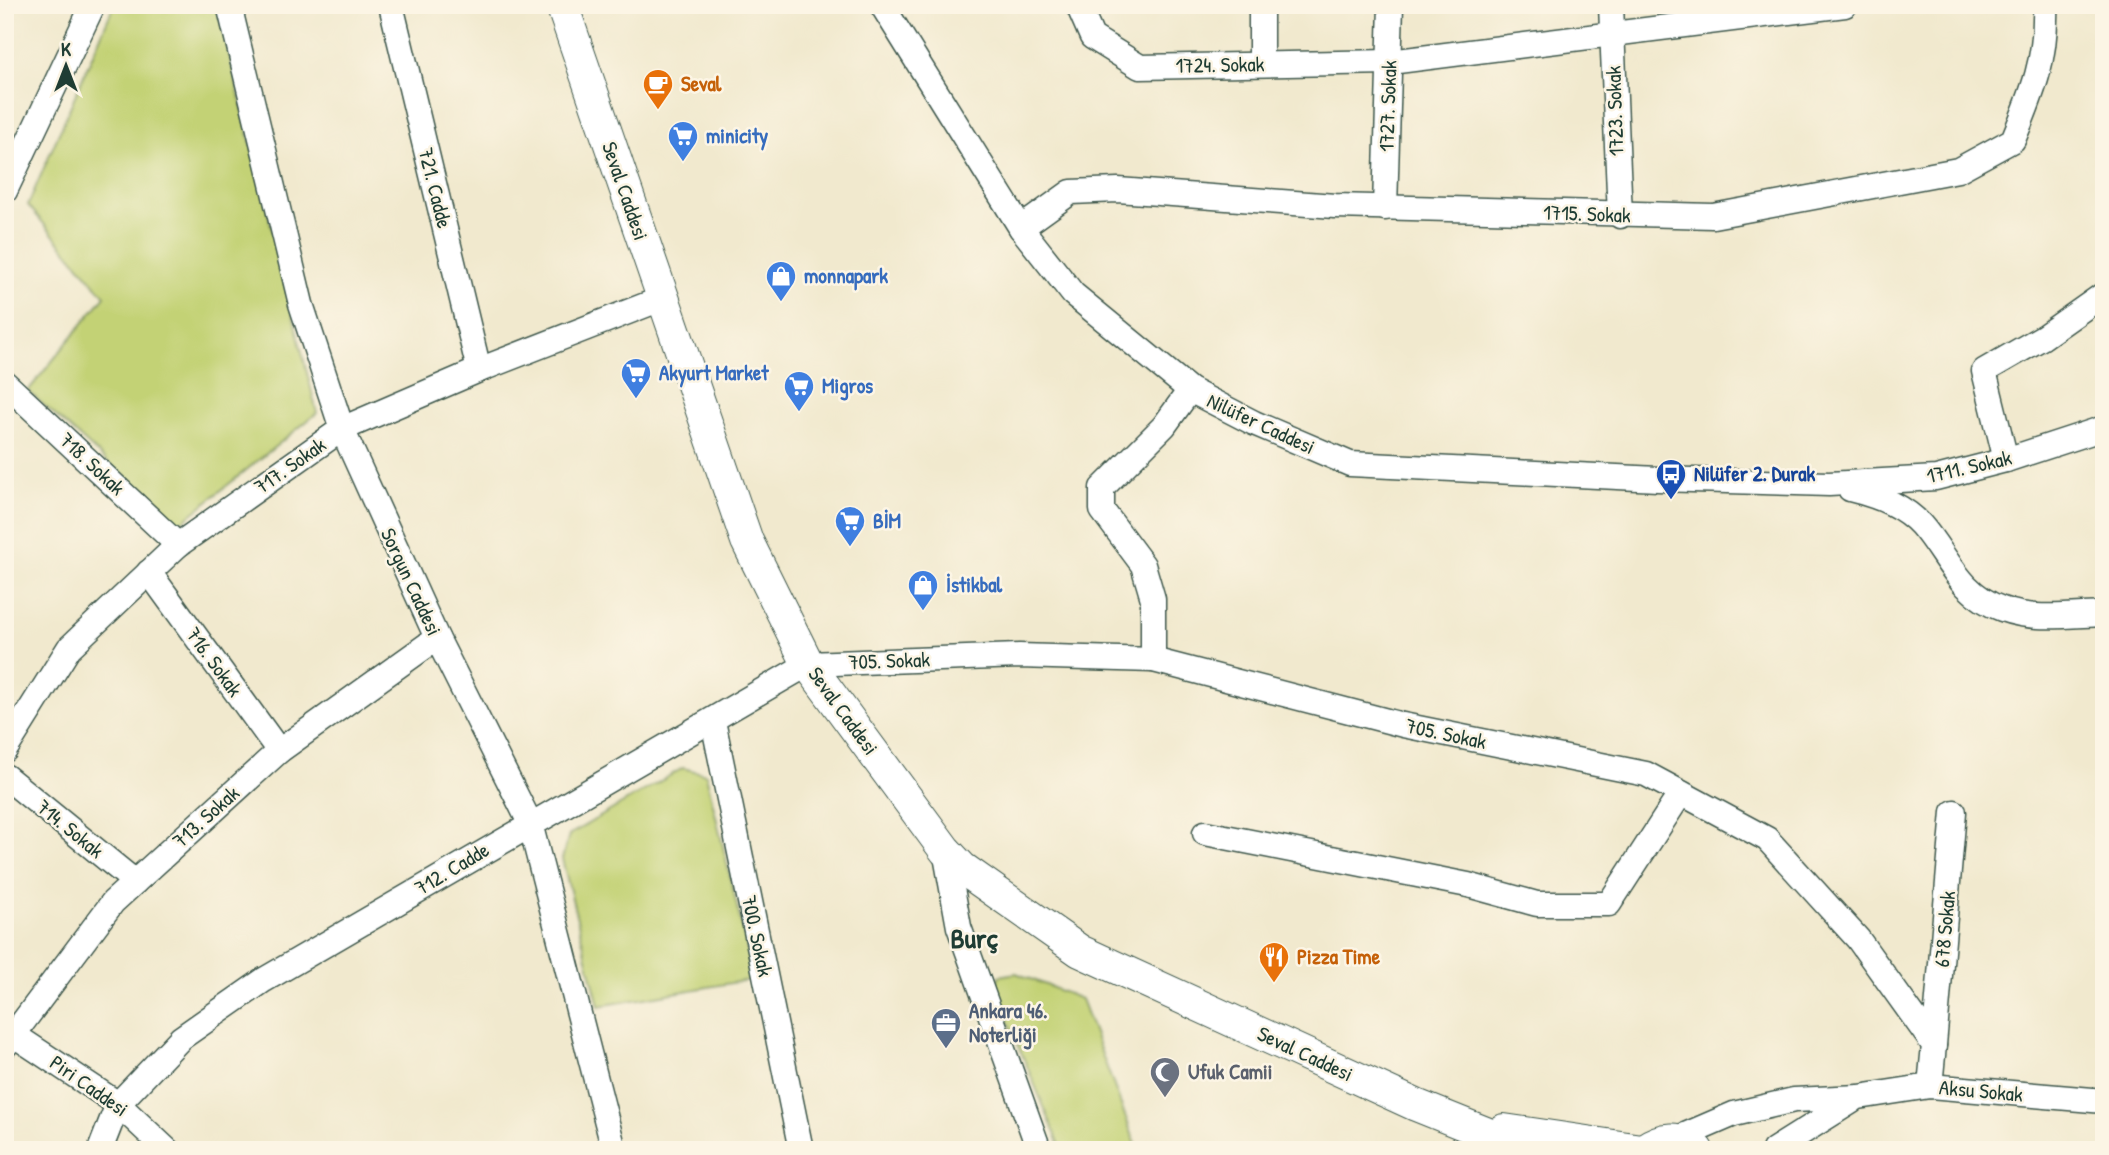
<svg xmlns="http://www.w3.org/2000/svg" width="2109" height="1155" viewBox="0 0 2109 1155" font-family="'Patrick Hand',sans-serif">
  <style>
    .green { fill: #c3d275; stroke: #718854; stroke-width: 2 }
    .lines { fill: none; stroke-linecap: round; stroke-linejoin: round }
    .minor-casing { stroke: #3e574b; stroke-width: 27 }
    .major-casing { stroke: #3e574b; stroke-width: 34 }
    .minor { stroke: #fff; stroke-width: 24 }
    .major { stroke: #fff; stroke-width: 32 }
    .labels { text-anchor: middle; stroke-width: 5; stroke-linejoin: round; paint-order: stroke }
    .street-label { font-size: 21px; fill: #1f3d34; stroke: #fcf5e5 }
    .food-label { font-size: 21px; font-weight: bold; fill: #c56008; stroke: #fcf5e5; text-anchor: start }
    .shop-label { font-size: 21px; font-weight: bold; fill: #366cbe; stroke: #fcf5e5; text-anchor: start }
    .transit-label { font-size: 21px; font-weight: bold; fill: #164399; stroke: #fcf5e5; text-anchor: start }
    .service-label { font-size: 21px; font-weight: bold; fill: #4e5e75; stroke: #fcf5e5; text-anchor: start }
    .worship-label { font-size: 21px; font-weight: bold; fill: #5b616d; stroke: #fcf5e5; text-anchor: start }
    .district-label { font-size: 28px; font-weight: bold; fill: #1f3d34; stroke: #fcf5e5 }
  </style>
  <rect width="100%" height="100%" fill="#fcf5e5"/>
  <filter id="ink" filterUnits="userSpaceOnUse"><feTurbulence type="fractalNoise" baseFrequency=".0143" numOctaves="2"/><feDisplacementMap in="SourceGraphic" scale="14" xChannelSelector="R" yChannelSelector="G"/><feConvolveMatrix kernelMatrix="1 2 1 2 8 2 1 2 1" color-interpolation-filters="sRGB"/></filter>
  <filter id="wash" filterUnits="userSpaceOnUse"><feTurbulence type="fractalNoise" baseFrequency=".00686" numOctaves="4" result="noise"/><feDisplacementMap in="SourceGraphic" scale="28" xChannelSelector="R" yChannelSelector="G"/><feGaussianBlur stdDeviation="1.57" result="paint"/><feColorMatrix in="noise" values="0 0 0 0 0 0 0 0 0 0 0 0 0 0 0 0 0 1.4 0 .05"/><feComposite in="paint" operator="in"/></filter>
  <g filter="url(#wash)">
    <rect width="100%" height="100%" fill="#f1e9ce"/>
    <g class="green">
      <polygon points="114,5 217,5 317,413 178,525 28,391 105,296 28,205"/>
      <polygon points="683,768 706,774 754,979 599,1006 562,859 569,835"/>
      <polygon points="1016,973 1081,999 1138,1150 1062,1150 995,990 999,976"/>
    </g>
  </g>
  <g filter="url(#ink)">
    <g class="lines">
      <g class="minor-casing">
        <g id="minor">
          <polyline points="229,5 301,304 342,429 437,638 530,823 614,1150"/>
          <polyline points="391,5 479,370"/>
          <polyline points="882,5 1021,228 1073,294 1190,390 1254,423 1350,464 1658,479 1829,484 1936,478 2006,460 2104,428"/>
          <polyline points="1078,5 1092,37 1140,67 1390,62 1845,5"/>
          <polyline points="1611,5 1620,216"/>
          <polyline points="1261,64 1261,5"/>
          <polyline points="5,191 93,5"/>
          <polyline points="1385,208 1391,5"/>
          <path d="M1021,228L1071,192L1118,190L1335,206L1713,216L1958,170L2013,140C2033,92 2047,58 2045,5"/>
          <polyline points="5,383 178,545"/>
          <polyline points="2006,460 1984,371 2043,337 2104,294"/>
          <path d="M1850,489C1876,495 1904,506 1921,525C1948,556 1958,593 2002,609C2034,621 2071,615 2104,614"/>
          <polyline points="149,572 279,751"/>
          <polyline points="1153,660 1153,599 1143,565 1102,510 1102,488 1164,426 1190,390"/>
          <polyline points="713,721 801,1150"/>
          <polyline points="5,750 69,648 178,545 342,429 479,370 661,299"/>
          <polyline points="5,776 135,882"/>
          <polyline points="1205,833 1468,885 1537,904 1609,904 1681,793"/>
          <polyline points="945,850 959,927 1039,1150"/>
          <polyline points="5,1029 118,1104 167,1150"/>
          <polyline points="1934,1045 1954,812"/>
          <polyline points="5,1046 113,902 279,751 437,638"/>
          <polyline points="1676,1139 1734,1114 1794,1100 1859,1097 1930,1086 2104,1101"/>
          <polyline points="100,1150 118,1104 181,1038 264,980 808,664 1019,656 1153,660 1403,725 1646,774 1767,839 1858,939 1934,1045 1930,1086"/>
          <polyline points="1774,1150 1852,1101"/>
        </g>
      </g>
      <g class="major-casing">
        <g id="major">
          <polyline points="562,5 747,541 808,664 945,850 962,868 1080,951 1416,1105 1528,1150"/>
          <polyline points="1504,1130 1641,1150"/>
          <path d="M1643,1150C1661,1137 1680,1135 1697,1150"/>
        </g>
      </g>
      <use href="#minor" class="minor"/>
      <use href="#major" class="major"/>
    </g>
  </g>
  <defs>
    <g id="cafe-pin" transform="scale(1.575)"><path d="M0 17L-7.5 6A9.5 9.5 0 1 1 7.5 6Z" fill="#e8710a" stroke="#fcf5e5"/><path d="M-5.5-4.5H6V0H3Q3 3.5 0 3.5H-2.5Q-5.5 3.5-5.5 0ZM3-3.2v2h1.7v-2ZM-6 4.5H4V6H-6Z" fill="#fff"/></g>
    <g id="supermarket-pin" transform="scale(1.575)"><path d="M0 17L-7.5 6A9.5 9.5 0 1 1 7.5 6Z" fill="#3f7fe0" stroke="#fcf5e5"/><path d="M-6-5.5h2.5l.6 2H6L4.5 2H-2.5L-4.4-4H-6ZM-1.5 3.2a1.3 1.3 0 1 0 .1 0ZM3 3.2a1.3 1.3 0 1 0 .1 0Z" fill="#fff"/></g>
    <g id="shop-pin" transform="scale(1.575)"><path d="M0 17L-7.5 6A9.5 9.5 0 1 1 7.5 6Z" fill="#3f7fe0" stroke="#fcf5e5"/><path d="M-5-2.5h2.3a2.7 3.5 0 0 1 5.4 0H5L5.5 6h-11ZM-1.5-2.5h3a1.5 2.3 0 0 0-3 0Z" fill="#fff"/></g>
    <g id="bus-pin" transform="scale(1.575)"><path d="M0 17L-7.5 6A9.5 9.5 0 1 1 7.5 6Z" fill="#1a4fb4" stroke="#fcf5e5"/><path d="M-5-6H5V4H4V6H2V4H-2V6H-4V4H-5ZM-3.5-4V0h7V-4ZM-3.5 1.2v1.5H-2V1.2ZM2 1.2v1.5H3.5V1.2Z" fill="#fff"/></g>
    <g id="restaurant-pin" transform="scale(1.575)"><path d="M0 17L-7.5 6A9.5 9.5 0 1 1 7.5 6Z" fill="#e8710a" stroke="#fcf5e5"/><path d="M-5-6h1v4h1v-4h1v4h1v-4h1v5L-1.5 .5V6h-2V.5L-5-1ZM5-6V6H3V1.5H1.5Q1.5-4 5-6Z" fill="#fff"/></g>
    <g id="office-pin" transform="scale(1.575)"><path d="M0 17L-7.5 6A9.5 9.5 0 1 1 7.5 6Z" fill="#5c6f8a" stroke="#fcf5e5"/><path d="M-6-3h4V-5.5h4V-3h4V5H-6ZM-1-4.5V-3h2v-1.5ZM-6 0V1H6V0Z" fill="#fff"/></g>
    <g id="mosque-pin" transform="scale(1.575)"><path d="M0 17L-7.5 6A9.5 9.5 0 1 1 7.5 6Z" fill="#6b7280" stroke="#fcf5e5"/><path d="M3.5-4.9A6 6 0 1 0 3.5 4.9A5 5 0 1 1 3.5-4.9Z" fill="#fff"/></g>
  </defs>
  <g fill-rule="evenodd">
    <use href="#cafe-pin" x="658" y="84"/>
    <use href="#supermarket-pin" x="683" y="136"/>
    <use href="#shop-pin" x="781" y="276"/>
    <use href="#supermarket-pin" x="636" y="373"/>
    <use href="#supermarket-pin" x="799" y="386"/>
    <use href="#bus-pin" x="1671" y="474"/>
    <use href="#supermarket-pin" x="850" y="521"/>
    <use href="#shop-pin" x="923" y="585"/>
    <use href="#restaurant-pin" x="1274" y="957"/>
    <use href="#office-pin" x="946" y="1023"/>
    <use href="#mosque-pin" x="1165" y="1072"/>
  </g>
  <g class="labels">
    <g class="street-label">
      <text transform="translate(1220 65) rotate(-1)" y="7">1724. Sokak</text>
      <text transform="translate(1388 106) rotate(-88)" y="7">1727. Sokak</text>
      <text transform="translate(1615 111) rotate(-92)" y="7">1723. Sokak</text>
      <text transform="translate(435 188) rotate(76)" y="7">721. Cadde</text>
      <text transform="translate(625 191) rotate(71)" y="7">Seval Caddesi</text>
      <text transform="translate(1587 214) rotate(2)" y="7">1715. Sokak</text>
      <text transform="translate(1261 424) rotate(25)" y="7">Nilüfer Caddesi</text>
      <text transform="translate(92 464) rotate(43)" y="7">718. Sokak</text>
      <text transform="translate(290 466) rotate(-35)" y="7">717. Sokak</text>
      <text transform="translate(1969 467) rotate(-13)" y="7">1711. Sokak</text>
      <text transform="translate(411 582) rotate(65)" y="7">Sorgun Caddesi</text>
      <text transform="translate(889 661) rotate(-2)" y="7">705. Sokak</text>
      <text transform="translate(214 662) rotate(54)" y="7">716. Sokak</text>
      <text transform="translate(843 711) rotate(54)" y="7">Seval Caddesi</text>
      <text transform="translate(1446 734) rotate(12)" y="7">705. Sokak</text>
      <text transform="translate(206 817) rotate(-42)" y="7">713. Sokak</text>
      <text transform="translate(70 829) rotate(39)" y="7">714. Sokak</text>
      <text transform="translate(452 869) rotate(-31)" y="7">712. Cadde</text>
      <text transform="translate(1945 929) rotate(-85)" y="7">678 Sokak</text>
      <text transform="translate(757 936) rotate(78)" y="7">700. Sokak</text>
      <text transform="translate(1305 1054) rotate(25)" y="7">Seval Caddesi</text>
      <text transform="translate(89 1086) rotate(35)" y="7">Piri Caddesi</text>
      <text transform="translate(1981 1091) rotate(5)" y="7">Aksu Sokak</text>
    </g>
    <g class="food-label">
      <text x="681" y="91">Seval</text>
      <text x="1297" y="964">Pizza Time</text>
    </g>
    <g class="shop-label">
      <text x="706" y="143">minicity</text>
      <text x="804" y="283">monnapark</text>
      <text x="659" y="380">Akyurt Market</text>
      <text x="822" y="393">Migros</text>
      <text x="873" y="528">BİM</text>
      <text x="946" y="592">İstikbal</text>
    </g>
    <g class="transit-label">
      <text x="1694" y="481">Nilüfer 2. Durak</text>
    </g>
    <g class="service-label">
      <text x="969" y="1018">Ankara 46.<tspan x="969" dy="24">Noterliği</tspan></text>
    </g>
    <g class="worship-label">
      <text x="1188" y="1079">Ufuk Camii</text>
    </g>
    <g class="district-label">
      <text x="974" y="948">Burç</text>
    </g>
  </g>
  <rect width="2109" height="1155" fill="none" stroke="#fcf5e5" stroke-width="28"/>
  <g transform="translate(66 66)" stroke="#fcf5e5" stroke-width="5" paint-order="stroke">
  <path d="M0-5L12 26L0 18L-12 26Z" fill="#1f3d34"/>
  <text y="-10" font-size="19" font-weight="bold" text-anchor="middle" fill="#1f3d34">K</text>
  </g>
</svg>
